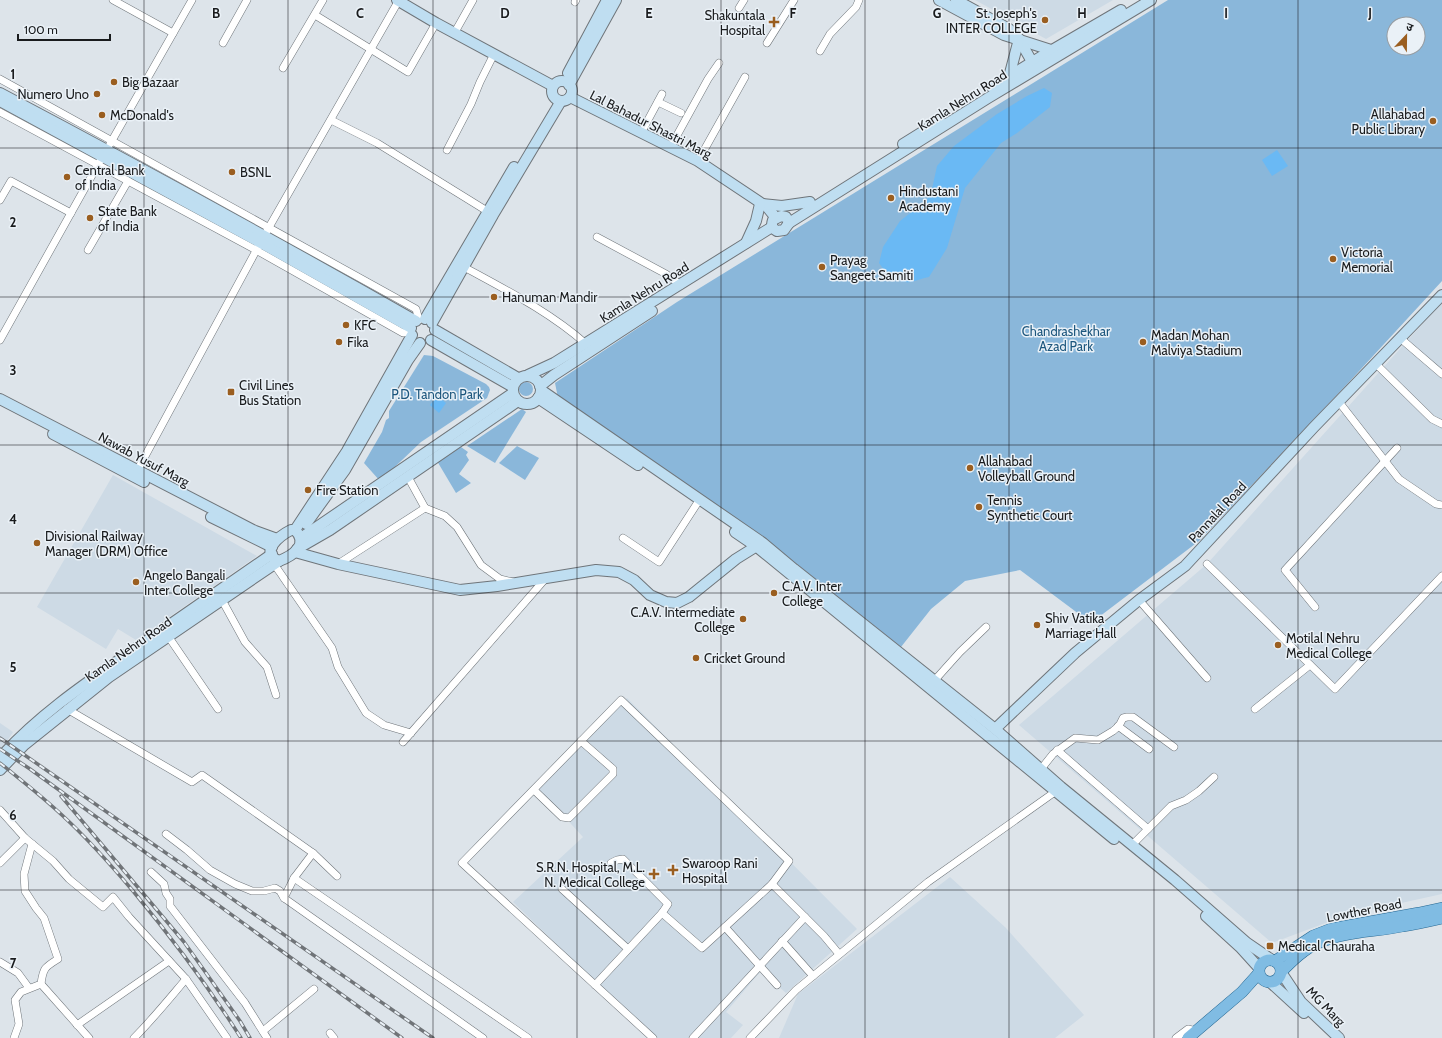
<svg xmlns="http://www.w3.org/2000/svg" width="1442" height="1038" viewBox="0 0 1442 1038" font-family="Cabin,'Noto Sans Devanagari',sans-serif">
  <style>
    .built { fill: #cddae5 }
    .green { fill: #8ab7da; fill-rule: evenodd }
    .water { fill: #6ab9f4 }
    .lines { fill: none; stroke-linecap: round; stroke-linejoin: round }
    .street-casing { stroke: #6f757a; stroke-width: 8 }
    .secondary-casing { stroke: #6f757a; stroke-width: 12 }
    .primary-casing { stroke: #256792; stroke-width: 12 }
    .street { stroke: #fff; stroke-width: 7 }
    .secondary { stroke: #bfdef1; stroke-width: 10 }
    .primary { stroke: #80bce3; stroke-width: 11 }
    .rail-casing { stroke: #707478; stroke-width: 3.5 }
    .rail { stroke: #eaf1f7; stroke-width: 2; stroke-dasharray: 6; stroke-linecap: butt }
    .grid { fill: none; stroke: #191b1d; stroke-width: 1; stroke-opacity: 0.55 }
    .poi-dot { fill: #9a5e20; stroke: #eaf1f7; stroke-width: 1.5 }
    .labels { text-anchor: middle; stroke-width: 3; stroke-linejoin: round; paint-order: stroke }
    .poi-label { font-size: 13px; fill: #191b1d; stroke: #eaf1f7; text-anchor: start }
    .street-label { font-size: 13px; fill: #191b1d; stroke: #eaf1f7 }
    .park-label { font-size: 13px; fill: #1c567d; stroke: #eaf1f7 }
    .grid-label { font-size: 13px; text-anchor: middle; font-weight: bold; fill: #191b1d; stroke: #eaf1f7; stroke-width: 3; stroke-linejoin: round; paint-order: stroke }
  </style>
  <rect width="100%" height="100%" fill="#dde4ea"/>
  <g class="built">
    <polygon points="975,0 1113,0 1046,39"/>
    <polygon points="1442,302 1442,894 1347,915 1272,943 1019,725 1207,564"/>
    <polygon points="113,475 257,556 136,640 118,629 106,649 37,607"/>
    <polygon points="627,698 857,929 786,993 761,971 726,1012 743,1025 731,1038 653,1038 513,902 583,837 539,789"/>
    <polygon points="0,723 13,732 0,752"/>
    <polygon points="950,877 1006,928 1084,1015 1055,1038 779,1038 798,994"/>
  </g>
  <g class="green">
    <path d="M1168,0H1442V281L1350,381L1199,541L1091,623L1020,570L965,581L931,609L901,647L760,535L558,398L555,383L677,302ZM1394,24H1418V48H1394Z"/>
    <polygon points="424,355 433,356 486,384 489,387 490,390 487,398 421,442 380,481 364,463 382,432 386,420 389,418 389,411"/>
    <circle cx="526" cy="389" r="7"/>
    <polygon points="522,409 526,412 495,463 467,446"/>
    <polygon points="517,446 539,458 525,480 499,463"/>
    <polygon points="461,447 468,452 466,455 469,460 459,474 471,483 456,493 437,461"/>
  </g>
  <g class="water">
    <path d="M1044,88L1052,93L1050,107L1017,133L1001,143L965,188L947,248L929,277C923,278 916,281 910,282C897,284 886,273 879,263L883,247L900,221L927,200L932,189L937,166L954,146L997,114L1027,96Z"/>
    <polygon points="1277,150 1288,166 1272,176 1262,160"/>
    <polygon points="437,396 446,403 439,413 430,405"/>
  </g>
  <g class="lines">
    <g class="street-casing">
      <g id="street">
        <polyline points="113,0 173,33"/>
        <polyline points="575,2 576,0"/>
        <polyline points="739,8 744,0"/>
        <polyline points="315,15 408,72 436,23"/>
        <polyline points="455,32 473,0"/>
        <polyline points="223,43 247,0"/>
        <polyline points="767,43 794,0"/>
        <polyline points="820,51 830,34 856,7 859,0"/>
        <polyline points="283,68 323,0"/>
        <polyline points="0,79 416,309 419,320"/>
        <polyline points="658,102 681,113"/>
        <polyline points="0,112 256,250 403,333 411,331"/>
        <polyline points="331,120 377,143 487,211"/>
        <polyline points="641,133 662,94"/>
        <polyline points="110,144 192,0"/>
        <polyline points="670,148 708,79 719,63"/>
        <polyline points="447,150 471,104 480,82 494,54"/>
        <polyline points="698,161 745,77"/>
        <polyline points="0,200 11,181 71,213"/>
        <polyline points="597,237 666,274 681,285"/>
        <polyline points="88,250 128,181"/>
        <path d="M464,267C506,290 550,312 586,344"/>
        <polyline points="1400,338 1442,374"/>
        <polyline points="0,340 100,161"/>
        <polyline points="1376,364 1432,419 1442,424"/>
        <polyline points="1339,402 1399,479 1436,504 1442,505"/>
        <polyline points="137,471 264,236 399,0"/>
        <polyline points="425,508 445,516 457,527 481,565 500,579 513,582"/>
        <polyline points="623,538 659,562 700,499"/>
        <polyline points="274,564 332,648 338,667 366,713 384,725 411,733"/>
        <polyline points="338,564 425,508 408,477"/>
        <polyline points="1207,564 1335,689 1442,576"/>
        <polyline points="222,600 245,642 267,667 276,695"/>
        <polyline points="1139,600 1207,678"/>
        <polyline points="1315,607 1285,570 1397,448"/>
        <polyline points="168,636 218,709"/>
        <polyline points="934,681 960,652 986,627"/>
        <polyline points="67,709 192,782 202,775 313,853 337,876"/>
        <polyline points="1255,709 1310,665"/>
        <polyline points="1118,726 1149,749"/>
        <polyline points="403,742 546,578"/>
        <polyline points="1057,750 1148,829"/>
        <polyline points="1041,769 1053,754 1075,738 1098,740 1113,731 1119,726 1123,718 1127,717 1133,717 1174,747"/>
        <polyline points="534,790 562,817 569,818 613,774 613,769 581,741"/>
        <polyline points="0,810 25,838 53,861 69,879 103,907 113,897 129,917 186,979 227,1038"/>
        <polyline points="166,834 187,850 210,870 235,884 252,891 264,891 275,888 280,891 284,898"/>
        <polyline points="1132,845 1171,806 1186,800 1199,791 1214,777"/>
        <polyline points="313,853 294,878 284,898 483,1038"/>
        <polyline points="0,863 25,838"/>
        <polyline points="611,863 617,860 623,859 668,904 662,913 702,948 772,884 789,861 621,700 462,863 653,1038"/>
        <polyline points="151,872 164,884 166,893 170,899 170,906 245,1003 267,1038"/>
        <polyline points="294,878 528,1038"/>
        <polyline points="772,884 824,936 839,954"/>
        <polyline points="562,889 628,949"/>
        <polyline points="725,927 777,985"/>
        <polyline points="782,941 813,976"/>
        <polyline points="0,962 18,973 29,988"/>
        <polyline points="41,984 89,1038"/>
        <polyline points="595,985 662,913"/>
        <polyline points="77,1025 169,961"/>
        <polyline points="263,1031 314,989"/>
        <polyline points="330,1033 334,1038"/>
        <path d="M14,1038L19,1024L15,1000L21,992L41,984C43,968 45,967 58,959L44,918L36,908L25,891L24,874L32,844"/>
        <path d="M134,1038C152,1020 169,999 186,979"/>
        <polyline points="693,1038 805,917"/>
        <polyline points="750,1038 796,990 928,882 1059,789"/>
        <polyline points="1176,1038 1188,1029 1196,1031 1196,1033"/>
      </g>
    </g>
    <g class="secondary-casing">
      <g id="secondary">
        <polyline points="397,0 436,23 553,86"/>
        <polyline points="939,0 1004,35 1051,50"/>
        <polyline points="956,0 1009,29 1019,39 1035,67"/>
        <polyline points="568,73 607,0"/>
        <polyline points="1009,77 1019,39"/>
        <circle cx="562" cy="91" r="10"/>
        <polyline points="569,85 616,0"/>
        <polyline points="992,87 1047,53 1121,10"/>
        <path d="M0,93C140,167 279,243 416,321"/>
        <polyline points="570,97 698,161 767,207 776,218"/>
        <polyline points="0,101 261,243 411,328"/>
        <polyline points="903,144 940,121"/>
        <polyline points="762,204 782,206 810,202"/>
        <path d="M781,216L786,217L789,223L784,230L777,231C772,228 771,226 773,220Z"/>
        <polyline points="789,223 988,98 1151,0"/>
        <polyline points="746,243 756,221 760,204"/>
        <polyline points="425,319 514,167"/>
        <polyline points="432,323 493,215 561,101"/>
        <polyline points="435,330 518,378"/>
        <polyline points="431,340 513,387"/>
        <polyline points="528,375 554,363 772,227"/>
        <circle cx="527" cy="390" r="14"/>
        <polyline points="540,386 554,375 652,311"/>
        <polyline points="541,390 763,543 794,569 995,729 1061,787 1175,880 1247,943 1272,960"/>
        <polyline points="538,398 638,465"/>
        <polyline points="0,399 255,531 277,539"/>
        <polyline points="53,434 144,482"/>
        <polyline points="211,517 272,547"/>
        <polyline points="306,524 345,470 408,360 420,343"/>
        <path d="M291,530H295C310,545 292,556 279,561C258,552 281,535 291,530Z"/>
        <polyline points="295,530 347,451 412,335"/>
        <polyline points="735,532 757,547 1114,839"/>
        <polyline points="301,538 513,393"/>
        <polyline points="297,549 330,530 518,401"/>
        <polyline points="295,552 338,564 460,590 497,586 596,570 619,572 634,580 650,595 666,602 677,603 689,597 736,559 760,544"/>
        <polyline points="995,729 1075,653 1139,600 1185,566 1314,427 1442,295"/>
        <path d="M0,758C40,713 92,679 142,644C185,614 228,584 272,554"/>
        <polyline points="0,770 24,745 109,677 279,561"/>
        <polyline points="1206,916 1240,947 1259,968"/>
        <polyline points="1281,972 1301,1002 1339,1038"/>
        <polyline points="1270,982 1304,1013"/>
      </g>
    </g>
    <g class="primary-casing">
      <g id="primary">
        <circle cx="1270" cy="971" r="11"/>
        <polyline points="1275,961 1313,936 1331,929 1419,913 1442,908"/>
        <path d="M1281,972C1292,961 1304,949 1318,943C1344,931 1375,932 1403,926C1416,924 1429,921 1442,918"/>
        <polyline points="1188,1038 1242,992 1259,973"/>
      </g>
    </g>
    <use href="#street" class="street"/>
    <use href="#secondary" class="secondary"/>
    <use href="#primary" class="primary"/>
    <g class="rail-casing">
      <g id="rail">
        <polyline points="0,738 433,1038"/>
        <polyline points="0,749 30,769 402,1038"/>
        <path d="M0,763C21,780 43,797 63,816C88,839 111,865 133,891C172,938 208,986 241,1038"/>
        <polyline points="61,796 184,942 240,1021 250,1038"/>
      </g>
    </g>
    <use href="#rail" class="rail"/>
  </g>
  <path class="grid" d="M144,0V1038M288,0V1038M433,0V1038M577,0V1038M721,0V1038M865,0V1038M1009,0V1038M1154,0V1038M1298,0V1038M0,148H1442M0,297H1442M0,445H1442M0,593H1442M0,741H1442M0,890H1442"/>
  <g class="poi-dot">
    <circle cx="1045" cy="20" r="4"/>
    <path d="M772 16h4v4h4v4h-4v4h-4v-4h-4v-4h4z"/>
    <circle cx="114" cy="82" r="4"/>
    <circle cx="97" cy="94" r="4"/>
    <circle cx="102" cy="115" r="4"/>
    <circle cx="1433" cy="121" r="4"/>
    <circle cx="232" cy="172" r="4"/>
    <circle cx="67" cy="177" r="4"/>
    <circle cx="891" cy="198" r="4"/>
    <circle cx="90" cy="218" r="4"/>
    <circle cx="1333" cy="259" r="4"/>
    <circle cx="822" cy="267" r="4"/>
    <circle cx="494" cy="297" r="4"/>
    <circle cx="346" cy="325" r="4"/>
    <circle cx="339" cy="342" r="4"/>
    <circle cx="1143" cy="342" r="4"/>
    <rect x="227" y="388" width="8" height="8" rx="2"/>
    <circle cx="970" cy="468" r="4"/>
    <circle cx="308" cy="490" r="4"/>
    <circle cx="979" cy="507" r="4"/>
    <circle cx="37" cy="543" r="4"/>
    <circle cx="136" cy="582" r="4"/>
    <circle cx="774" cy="593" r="4"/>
    <circle cx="743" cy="619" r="4"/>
    <circle cx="1037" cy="625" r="4"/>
    <circle cx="1278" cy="645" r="4"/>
    <circle cx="696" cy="658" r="4"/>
    <path d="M671 864h4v4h4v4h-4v4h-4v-4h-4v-4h4z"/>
    <path d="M652 868h4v4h4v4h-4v4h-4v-4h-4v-4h4z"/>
    <rect x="1266" y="942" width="8" height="8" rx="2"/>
  </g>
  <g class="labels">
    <g class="poi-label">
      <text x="1037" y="18" text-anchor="end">St. Joseph's<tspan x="1037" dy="15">INTER COLLEGE</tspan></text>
      <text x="765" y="20" text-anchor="end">Shakuntala<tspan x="765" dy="15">Hospital</tspan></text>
      <text x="122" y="87">Big Bazaar</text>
      <text x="89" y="99" text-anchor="end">Numero Uno</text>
      <text x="1425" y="119" text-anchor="end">Allahabad<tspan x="1425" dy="15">Public Library</tspan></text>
      <text x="110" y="120">McDonald's</text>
      <text x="75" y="175">Central Bank<tspan x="75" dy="15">of India</tspan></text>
      <text x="240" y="177">BSNL</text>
      <text x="899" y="196">Hindustani<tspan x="899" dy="15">Academy</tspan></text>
      <text x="98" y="216">State Bank<tspan x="98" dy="15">of India</tspan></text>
      <text x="1341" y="257">Victoria<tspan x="1341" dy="15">Memorial</tspan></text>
      <text x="830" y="265">Prayag<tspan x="830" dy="15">Sangeet Samiti</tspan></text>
      <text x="502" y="302">Hanuman Mandir</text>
      <text x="354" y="330">KFC</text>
      <text x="1151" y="340">Madan Mohan<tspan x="1151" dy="15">Malviya Stadium</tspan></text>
      <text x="347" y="347">Fika</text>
      <text x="239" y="390">Civil Lines<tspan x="239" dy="15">Bus Station</tspan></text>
      <text x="978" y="466">Allahabad<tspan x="978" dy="15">Volleyball Ground</tspan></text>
      <text x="316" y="495">Fire Station</text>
      <text x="987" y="505">Tennis<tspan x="987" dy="15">Synthetic Court</tspan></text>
      <text x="45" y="541">Divisional Railway<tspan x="45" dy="15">Manager (DRM) Office</tspan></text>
      <text x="144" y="580">Angelo Bangali<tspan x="144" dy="15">Inter College</tspan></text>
      <text x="782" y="591">C.A.V. Inter<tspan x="782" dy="15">College</tspan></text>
      <text x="735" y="617" text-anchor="end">C.A.V. Intermediate<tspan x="735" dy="15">College</tspan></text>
      <text x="1045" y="623">Shiv Vatika<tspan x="1045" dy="15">Marriage Hall</tspan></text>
      <text x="1286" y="643">Motilal Nehru<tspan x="1286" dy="15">Medical College</tspan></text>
      <text x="704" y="663">Cricket Ground</text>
      <text x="682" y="868">Swaroop Rani<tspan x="682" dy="15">Hospital</tspan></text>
      <text x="645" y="872" text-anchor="end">S.R.N. Hospital, M.L.<tspan x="645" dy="15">N. Medical College</tspan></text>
      <text x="1278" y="951">Medical Chauraha</text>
    </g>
    <g class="street-label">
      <text transform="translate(962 100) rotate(-32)" y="5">Kamla Nehru Road</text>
      <text transform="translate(651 124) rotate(27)" y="5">Lal Bahadur Shastri Marg</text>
      <text transform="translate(644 292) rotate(-32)" y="5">Kamla Nehru Road</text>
      <text transform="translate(144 459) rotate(28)" y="5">Nawab Yusuf Marg</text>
      <text transform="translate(1217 512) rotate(-47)" y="5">Pannalal Road</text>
      <text transform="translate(128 649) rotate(-35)" y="5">Kamla Nehru Road</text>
      <text transform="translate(1364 910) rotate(-11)" y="5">Lowther Road</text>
      <text transform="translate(1326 1006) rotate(46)" y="5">MG Marg</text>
    </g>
    <g class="park-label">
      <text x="1066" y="336">Chandrashekhar<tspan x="1066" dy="15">Azad Park</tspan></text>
      <text x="437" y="399">P.D. Tandon Park</text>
    </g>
  </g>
  <g class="grid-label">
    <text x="216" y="18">B</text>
    <text x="360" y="18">C</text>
    <text x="505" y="18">D</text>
    <text x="649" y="18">E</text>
    <text x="793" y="18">F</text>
    <text x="937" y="18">G</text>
    <text x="1082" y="18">H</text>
    <text x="1226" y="18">I</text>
    <text x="1370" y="18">J</text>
    <text x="13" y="79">1</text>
    <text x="13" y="227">2</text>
    <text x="13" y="375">3</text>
    <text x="13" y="524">4</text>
    <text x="13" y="672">5</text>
    <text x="13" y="820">6</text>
    <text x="13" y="968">7</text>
  </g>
  <g transform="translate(1406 36) rotate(22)"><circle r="19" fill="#eaf1f7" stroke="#969ba0"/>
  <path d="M0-3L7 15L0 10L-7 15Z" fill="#9a5e20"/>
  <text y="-6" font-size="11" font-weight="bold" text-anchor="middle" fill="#191b1d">उ</text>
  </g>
  <path d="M18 34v6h92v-6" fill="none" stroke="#191b1d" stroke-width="2"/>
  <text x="24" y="34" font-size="12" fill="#191b1d" stroke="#eaf1f7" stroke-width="3" paint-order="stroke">100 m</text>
</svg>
